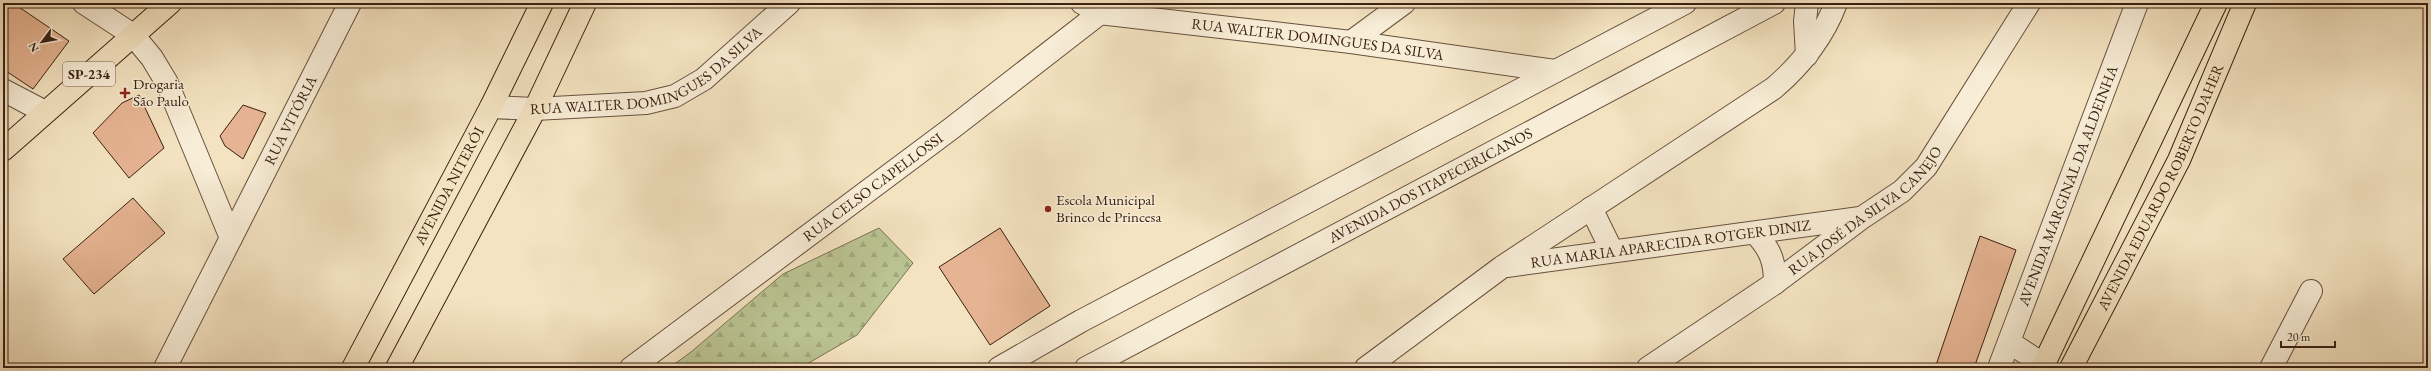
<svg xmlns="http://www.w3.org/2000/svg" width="2431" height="371" viewBox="0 0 2431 371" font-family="'EB Garamond',serif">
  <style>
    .forest { fill: url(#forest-firs); stroke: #7a7253 }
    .building { fill: #e6b492; stroke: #3a2013 }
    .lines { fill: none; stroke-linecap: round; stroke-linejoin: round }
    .minor-casing { stroke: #68513e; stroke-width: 24 }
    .major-casing { stroke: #3a2013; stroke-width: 24 }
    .minor { stroke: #f8edd7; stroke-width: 22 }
    .major { stroke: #f4e3c1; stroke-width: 22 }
    .poi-dot { fill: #8f2418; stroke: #f8edd7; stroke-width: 1.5 }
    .labels { text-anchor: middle; stroke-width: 3; stroke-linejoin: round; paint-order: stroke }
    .shield { fill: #f8edd7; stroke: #735e4e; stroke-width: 1 }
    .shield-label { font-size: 14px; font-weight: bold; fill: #3a2013 }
    .street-label { font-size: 15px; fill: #3a2013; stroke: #f8edd7 }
    .poi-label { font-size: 15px; fill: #3a2013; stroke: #f8edd7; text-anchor: start }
  </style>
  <defs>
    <pattern id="forest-firs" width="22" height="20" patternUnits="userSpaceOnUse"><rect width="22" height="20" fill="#bbc493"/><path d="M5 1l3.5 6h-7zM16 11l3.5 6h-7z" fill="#a2a87e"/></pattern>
  </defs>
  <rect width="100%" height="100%" fill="#f4e3c1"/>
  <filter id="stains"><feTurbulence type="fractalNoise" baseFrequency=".005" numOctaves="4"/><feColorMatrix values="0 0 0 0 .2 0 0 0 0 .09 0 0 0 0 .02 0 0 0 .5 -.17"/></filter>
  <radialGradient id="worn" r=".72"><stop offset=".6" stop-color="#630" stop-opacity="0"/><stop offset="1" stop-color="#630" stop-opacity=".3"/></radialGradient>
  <polygon class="forest" points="879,228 913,263 857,335 800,368 669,368 691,352 783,274"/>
  <g class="building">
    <polygon points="3,3 13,3 69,41 33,89 3,69"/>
    <polygon points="139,95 164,148 129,178 93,133 122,103"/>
    <polygon points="243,105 266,113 243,159 225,146 220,136"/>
    <polygon points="133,198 165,233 94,294 63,259"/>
    <polygon points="1000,228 1050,306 990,345 939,267"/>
    <polygon points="1980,236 2016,250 1974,368 1935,368"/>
  </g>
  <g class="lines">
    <g class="minor-casing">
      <g id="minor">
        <polyline points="84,3 133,35 152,58 167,83 231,238 165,368"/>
        <path id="s1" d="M1082,3L1099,13L1351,42L1555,71"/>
        <polyline points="1351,42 1404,3"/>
        <polyline points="1807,55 1805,21 1807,3"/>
        <polyline points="3,90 45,112"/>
        <path id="s2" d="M491,107L535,109L646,103L675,96L704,79L789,3"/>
        <polyline points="1591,208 1612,251"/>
        <path d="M1755,233C1770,249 1775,261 1775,283"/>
        <path id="s3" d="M231,238L350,3"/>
        <path id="s4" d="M1507,266L1860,218"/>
        <polyline points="2009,342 2044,365"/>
        <path id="s5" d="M631,368L952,128L1113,3"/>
        <polyline points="999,368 1081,321 1685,3"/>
        <path id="s6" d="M1086,368L1774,3"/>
        <path d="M1366,368L1502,267L1774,88C1802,64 1823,38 1836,3"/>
        <path id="s7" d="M1648,368L1775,283L1863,217L1902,191L1926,167L2029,3"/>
        <path id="s8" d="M1999,368L2137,3"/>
        <polyline points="2271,368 2311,291"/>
      </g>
    </g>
    <g class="major-casing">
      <g id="major">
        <polyline points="3,150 170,3"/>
        <path id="s9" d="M353,368L491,107L542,3"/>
        <polyline points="397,368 535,109 585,3"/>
        <polyline points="2042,368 2216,3"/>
        <path id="s10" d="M2071,368L2179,160L2245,3"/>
      </g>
    </g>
    <use href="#minor" class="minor"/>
    <use href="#major" class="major"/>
  </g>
  <g class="poi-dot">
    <path d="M123 87h4v4h4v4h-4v4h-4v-4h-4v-4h4z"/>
    <circle cx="1048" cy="209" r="4"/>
  </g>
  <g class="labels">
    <rect class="shield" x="63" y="62" width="52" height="24" rx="3"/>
    <g class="shield-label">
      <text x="89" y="79">SP-234</text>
    </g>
    <g class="street-label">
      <text dy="5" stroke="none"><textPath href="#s1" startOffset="240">RUA WALTER DOMINGUES DA SILVA</textPath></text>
      <text dy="5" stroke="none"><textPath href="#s2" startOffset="166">RUA WALTER DOMINGUES DA SILVA</textPath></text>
      <text dy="5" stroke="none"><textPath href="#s3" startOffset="132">RUA VITÓRIA</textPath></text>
      <text dy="5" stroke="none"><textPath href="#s8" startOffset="195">AVENIDA MARGINAL DA ALDEINHA</textPath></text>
      <text dy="5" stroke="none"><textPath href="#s9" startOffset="206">AVENIDA NITERÓI</textPath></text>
      <text dy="5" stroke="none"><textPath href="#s6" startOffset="390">AVENIDA DOS ITAPECERICANOS</textPath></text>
      <text dy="5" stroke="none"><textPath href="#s5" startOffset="302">RUA CELSO CAPELLOSSI</textPath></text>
      <text dy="5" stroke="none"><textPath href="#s10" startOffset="202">AVENIDA EDUARDO ROBERTO DAHER</textPath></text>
      <text dy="5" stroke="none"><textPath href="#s7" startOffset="269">RUA JOSÉ DA SILVA CANEJO</textPath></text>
      <text dy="5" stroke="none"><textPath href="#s4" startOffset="165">RUA MARIA APARECIDA ROTGER DINIZ</textPath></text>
    </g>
    <g class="poi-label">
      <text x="133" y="89">Drogaria<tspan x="133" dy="17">São Paulo</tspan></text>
      <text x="1056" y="205">Escola Municipal<tspan x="1056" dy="17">Brinco de Princesa</tspan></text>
    </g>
  </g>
  <rect width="2431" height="371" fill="none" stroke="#f4e3c1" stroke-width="16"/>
  <rect x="4" y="4" width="2423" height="363" fill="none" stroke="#3a2013" stroke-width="2"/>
  <rect x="8" y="8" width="2415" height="355" fill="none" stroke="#3a2013"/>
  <g transform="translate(42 42) rotate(238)" stroke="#f8edd7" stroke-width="3" paint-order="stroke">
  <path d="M0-3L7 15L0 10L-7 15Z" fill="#3a2013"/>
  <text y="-6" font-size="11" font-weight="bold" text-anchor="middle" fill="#3a2013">N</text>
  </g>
  <path d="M2281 341v6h54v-6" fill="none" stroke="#3a2013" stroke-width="2"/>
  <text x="2287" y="341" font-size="12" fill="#3a2013" stroke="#f8edd7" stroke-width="3" paint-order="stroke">20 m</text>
  <rect width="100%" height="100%" filter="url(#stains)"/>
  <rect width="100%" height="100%" fill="url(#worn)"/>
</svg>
